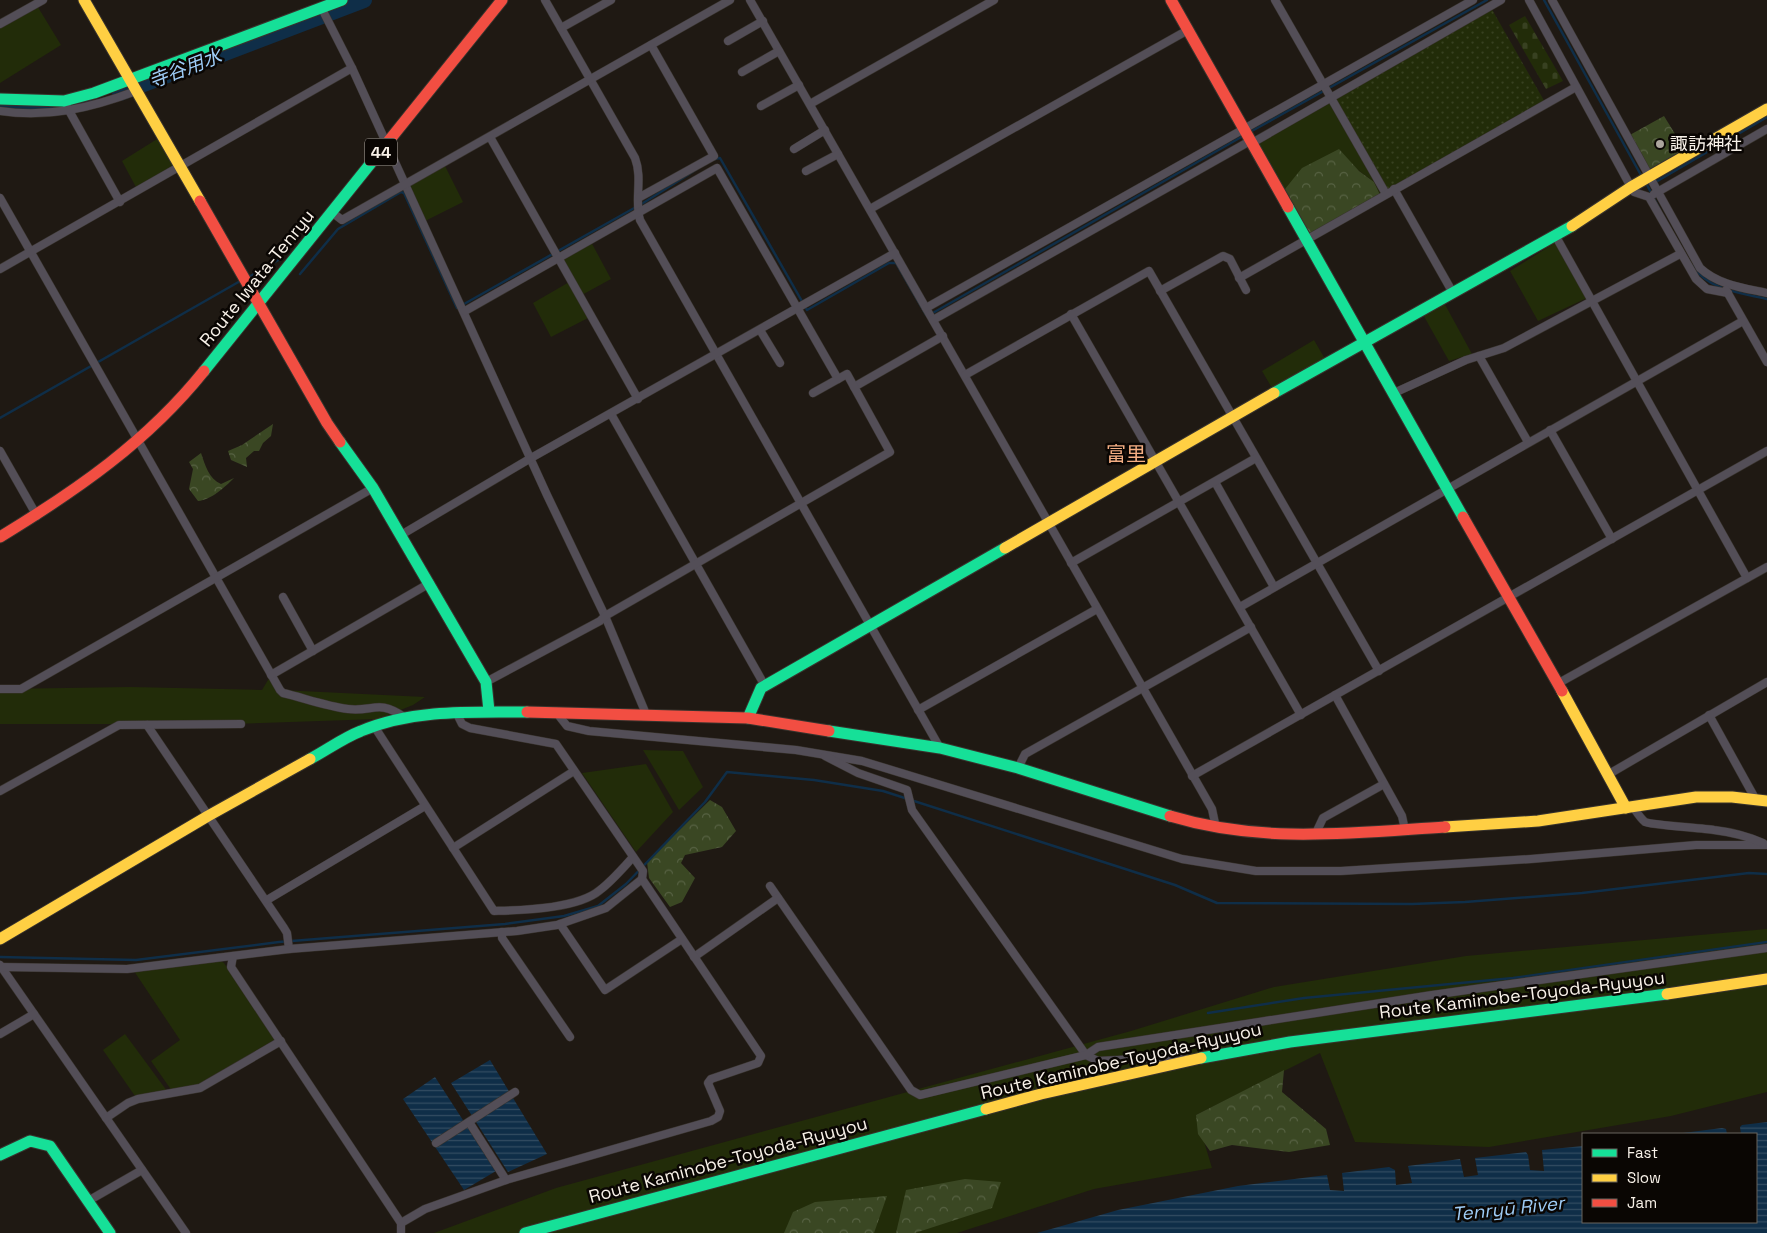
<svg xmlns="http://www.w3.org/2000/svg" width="1767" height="1233" viewBox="0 0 1767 1233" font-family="'Space Grotesk','Noto Sans JP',sans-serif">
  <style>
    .green { fill: #222c09 }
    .forest { fill: url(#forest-crowns) }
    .cemetery { fill: url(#cemetery-stones) }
    .park { fill: url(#park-dots) }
    .water { fill: url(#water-rules) }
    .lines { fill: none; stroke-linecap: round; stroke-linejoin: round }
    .stream { stroke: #0f2e48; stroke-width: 2.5 }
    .river { stroke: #0f2e48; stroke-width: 16 }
    .street-casing { stroke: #38332d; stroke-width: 9 }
    .fast-casing { stroke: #38332d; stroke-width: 13 }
    .slow-casing { stroke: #38332d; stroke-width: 13 }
    .jam-casing { stroke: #38332d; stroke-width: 13 }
    .street { stroke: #534e57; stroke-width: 8 }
    .fast { stroke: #16e098; stroke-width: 11 }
    .slow { stroke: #ffcf43; stroke-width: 11 }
    .jam { stroke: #f24e42; stroke-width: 11 }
    .poi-dot { fill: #aca59d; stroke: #0a0603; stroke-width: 2 }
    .labels { text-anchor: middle; stroke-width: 5; stroke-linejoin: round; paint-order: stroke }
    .shield { fill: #0a0603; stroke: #b1aaa3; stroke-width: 1 }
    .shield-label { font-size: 16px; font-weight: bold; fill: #f8f1e8 }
    .poi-label { font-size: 18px; fill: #f8f1e8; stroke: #0a0603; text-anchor: start }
    .street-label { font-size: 18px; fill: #f8f1e8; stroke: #0a0603 }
    .water-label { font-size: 19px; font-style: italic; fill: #9eccf6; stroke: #0a0603 }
    .quarter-label { font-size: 20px; fill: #f4ae83; stroke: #0a0603 }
  </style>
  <defs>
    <pattern id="forest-crowns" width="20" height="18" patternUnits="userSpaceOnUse" patternTransform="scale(1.25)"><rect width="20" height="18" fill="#3a4723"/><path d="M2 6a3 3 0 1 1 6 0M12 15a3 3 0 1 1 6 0" fill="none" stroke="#576243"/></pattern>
    <pattern id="cemetery-stones" width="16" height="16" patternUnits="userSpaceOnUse" patternTransform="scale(1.25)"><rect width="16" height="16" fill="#222c09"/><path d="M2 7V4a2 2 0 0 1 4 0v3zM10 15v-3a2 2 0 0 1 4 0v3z" fill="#384121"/></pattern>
    <pattern id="park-dots" width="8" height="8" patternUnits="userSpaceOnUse" patternTransform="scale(1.25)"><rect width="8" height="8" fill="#222c09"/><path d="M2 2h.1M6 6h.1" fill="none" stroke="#384121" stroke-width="1.8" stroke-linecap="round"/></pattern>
    <pattern id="water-rules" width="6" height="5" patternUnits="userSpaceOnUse" patternTransform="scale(1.25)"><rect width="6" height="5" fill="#0f2e48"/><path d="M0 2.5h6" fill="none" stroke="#334d62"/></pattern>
  </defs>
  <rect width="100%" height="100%" fill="#1f1913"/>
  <g class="green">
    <polygon points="36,4 61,45 0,83 0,26"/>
    <polygon points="1330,99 1385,193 1381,197 1374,182 1358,170 1338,150 1281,194 1252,143"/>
    <polygon points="162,136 179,168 138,191 122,161"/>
    <polygon points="445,166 463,202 425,221 409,186"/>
    <polygon points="590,240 611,279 580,296 592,316 551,337 533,303 571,281 558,258"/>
    <polygon points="1558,241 1589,297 1538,321 1510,271"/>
    <polygon points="1442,299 1472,354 1449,361 1421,311"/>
    <polygon points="1314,340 1328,364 1275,393 1262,371"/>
    <polygon points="271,675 280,690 425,697 413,705 378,719 233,724 0,724 0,689 131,687 262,690"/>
    <polygon points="643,750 683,751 703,787 679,810"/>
    <polygon points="646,764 673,812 636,852 582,773"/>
    <polygon points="1767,929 1767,1092 1671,1116 1489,1147 1355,1142 1320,1053 1196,1115 1212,1168 1094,1189 957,1233 434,1233 556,1188 1131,1031 1274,987 1466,956"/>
    <polygon points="219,960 224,963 276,1039 199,1084 172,1091 151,1061 180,1040 134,971"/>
    <polygon points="125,1034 167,1091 135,1096 103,1050"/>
  </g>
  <g class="forest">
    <polygon points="1664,116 1688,155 1650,177 1628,136"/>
    <polygon points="1339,149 1359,171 1374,182 1381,197 1307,240 1281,194 1302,168"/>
    <polygon points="273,424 271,436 263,443 259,451 254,451 246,458 247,467 231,460 228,451 242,445"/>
    <path d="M201,453C205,465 209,479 221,484L234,478C225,487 211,500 198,501L189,489L193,469L189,462Z"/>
    <polygon points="710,800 722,807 736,831 722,847 685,855 681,863 695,878 682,902 670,907 649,878 647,862"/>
    <polygon points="1284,1070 1282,1092 1326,1129 1330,1145 1289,1152 1232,1145 1210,1151 1198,1134 1196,1115"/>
    <polygon points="965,1179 1001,1182 992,1208 915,1233 896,1233 906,1190"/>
    <polygon points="887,1196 874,1233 784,1233 793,1212 815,1202"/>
  </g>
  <polygon class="cemetery" points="1525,16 1563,81 1546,89 1509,25"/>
  <polygon class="park" points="1490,6 1546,104 1386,194 1331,98"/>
  <g class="water">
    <polygon points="490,1060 547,1154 508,1172 451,1083"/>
    <polygon points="435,1077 496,1171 464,1190 403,1099"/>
    <polygon points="1767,1122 1767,1233 1037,1233 1118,1210 1238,1186 1327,1175 1330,1190 1344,1191 1342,1173 1389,1167 1395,1170 1396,1185 1412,1183 1408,1166 1460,1159 1464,1177 1478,1175 1475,1158 1526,1152 1528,1155 1530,1170 1544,1171 1542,1150 1583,1146 1583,1222 1756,1222 1756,1134 1741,1134 1740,1127 1742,1125"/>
    <polygon points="1722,1128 1726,1129 1727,1134 1675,1134"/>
  </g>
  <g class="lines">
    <g class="stream">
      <polyline points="1544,0 1642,177"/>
      <polyline points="1250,132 1487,0"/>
      <polyline points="715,159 720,158 807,310 889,263 896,263 926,315"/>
      <polyline points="1645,181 1660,210"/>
      <polyline points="1654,183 1767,117"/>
      <polyline points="640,205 697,169"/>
      <path d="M1693,266C1708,290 1742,293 1767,299"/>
      <polyline points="300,274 338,229 401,192 404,193 457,308 636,207"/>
      <polyline points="247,278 280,259"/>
      <polyline points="931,314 1243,136"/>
      <polyline points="0,418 242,280"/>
      <polyline points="0,957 136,960 279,942 505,924 564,916 598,906 626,884 705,802 727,772 814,780 883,791 1175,885 1217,903 1412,904 1465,902 1582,893 1749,873 1767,874"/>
      <polyline points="1208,1013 1304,998 1513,978 1767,942"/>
    </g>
    <g class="river">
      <polyline points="120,93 364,0"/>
      <polyline points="0,105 32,108 85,103"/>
    </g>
    <g class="street-casing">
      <g id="street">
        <path d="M545,0L635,158C643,179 634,200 640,220L940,748"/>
        <polyline points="750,0 1212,809 1216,828"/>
        <polyline points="1275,0 1386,194"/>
        <polyline points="1529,0 1631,187 1634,192 1649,197 1696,279 1707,289 1728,293"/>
        <path d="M1552,0L1700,268C1718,285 1744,288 1767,293"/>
        <polyline points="322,9 352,68 547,495 605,616 646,714"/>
        <polyline points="0,24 43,0"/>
        <polyline points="561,28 611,0"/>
        <polyline points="728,41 763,21"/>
        <polyline points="742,72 779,51"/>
        <polyline points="810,104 994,0"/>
        <polyline points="761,106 799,85"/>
        <polyline points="67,107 120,202"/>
        <path d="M0,111C48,118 91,108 136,91"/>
        <polyline points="490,137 638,399"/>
        <polyline points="1252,143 1501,0"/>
        <polyline points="794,149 825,130"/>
        <polyline points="806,171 838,154"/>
        <polyline points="1394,189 1453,293"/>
        <polyline points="1654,194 1767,129"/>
        <polyline points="640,197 714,156 651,45"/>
        <path d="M0,198L280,690L283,693C304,698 326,706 348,709C374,712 378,699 404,717"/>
        <polyline points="870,209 1188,30"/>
        <polyline points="333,213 342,220 730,0"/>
        <polyline points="1555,235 1747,578"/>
        <polyline points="0,269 352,68"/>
        <polyline points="1239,278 1576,87"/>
        <polyline points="1726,290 1767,362"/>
        <polyline points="1160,291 1223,256 1230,259 1246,290"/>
        <polyline points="926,308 1473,0"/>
        <polyline points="465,311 717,168 838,379"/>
        <polyline points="1071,314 1301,715"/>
        <polyline points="933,320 1250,141"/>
        <polyline points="760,330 780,363"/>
        <polyline points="1479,356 1528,442"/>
        <polyline points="965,375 1149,271 1379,671"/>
        <polyline points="854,387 943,336"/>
        <polyline points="1394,393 1466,360 1504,348 1680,254"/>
        <polyline points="611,414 765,686"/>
        <polyline points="1550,430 1612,539"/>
        <polyline points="0,451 37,516"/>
        <polyline points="1215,482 1274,587"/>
        <polyline points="401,535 531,458 895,253"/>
        <polyline points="1071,563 1256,458"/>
        <polyline points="283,597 313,651"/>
        <polyline points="1240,607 1743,321"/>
        <polyline points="271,675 430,583"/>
        <polyline points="486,682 600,621 605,616 890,452 847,374 813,393"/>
        <polyline points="1557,684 1767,567"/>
        <polyline points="0,689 21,689 373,488"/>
        <polyline points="1335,695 1402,816 1405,830"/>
        <polyline points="918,710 1097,609"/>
        <polyline points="556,712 567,726 589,731 796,750 862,761 1182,859 1256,871 1341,871 1531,859 1696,845 1767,845"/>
        <polyline points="1709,715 1756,800"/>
        <polyline points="147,725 284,928 287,933 289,949"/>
        <path d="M374,726L494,911C522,910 578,909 600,890C612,881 623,868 633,857"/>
        <polyline points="825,756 858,773 907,790 912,810 1086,1055 1098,1061 1175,1057 1186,1059"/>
        <polyline points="1018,768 1025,754 1251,627"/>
        <polyline points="1609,774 1767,682"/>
        <polyline points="1192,776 1767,451"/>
        <polyline points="0,791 119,725 241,724"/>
        <path d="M1633,807C1636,811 1640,818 1645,822C1650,825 1703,828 1714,830C1731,832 1747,836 1763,843"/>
        <polyline points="1315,835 1323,818 1384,784"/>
        <polyline points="453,848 574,771"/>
        <polyline points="770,886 911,1090 920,1095 1086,1055 1098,1047 1432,995 1767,948"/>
        <polyline points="267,900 425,806"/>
        <polyline points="560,924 605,990 682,939"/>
        <polyline points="502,932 502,938 570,1037"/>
        <polyline points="233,956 231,967 401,1223 401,1233"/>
        <polyline points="694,957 778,898"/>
        <polyline points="0,965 186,1233"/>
        <polyline points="1,967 127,969 289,949 517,931 557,925 606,908 642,879"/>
        <polyline points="0,1034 34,1014"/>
        <polyline points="106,1118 128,1103 138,1099 200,1088 281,1041"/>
        <polyline points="469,1122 506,1180"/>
        <polyline points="436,1143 515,1092"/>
        <polyline points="88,1201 142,1170"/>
        <polyline points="401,1223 425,1209 506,1180 711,1121 718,1117 720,1111 708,1083 711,1079 758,1063 761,1056 642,879 643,871 556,744 470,728 462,724 456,712"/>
      </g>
    </g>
    <g class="fast-casing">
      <g id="fast">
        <polyline points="0,99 64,101 94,93 342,0"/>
        <polyline points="1288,207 1463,517"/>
        <polyline points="204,371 375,158"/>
        <polyline points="1274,393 1572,226"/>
        <polyline points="340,442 373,488 486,682 489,711"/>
        <polyline points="748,718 761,688 1005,548"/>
        <polyline points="829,731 940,748 1018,768 1170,816"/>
        <path d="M310,759C327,750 343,738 361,731C413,709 472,712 527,712"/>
        <polyline points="1201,1058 1290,1042 1667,994"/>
        <polyline points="0,1155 30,1141 50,1146 110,1233"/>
        <polyline points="525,1233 986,1109"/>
      </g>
    </g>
    <g class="slow-casing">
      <g id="slow">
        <polyline points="84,0 200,201"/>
        <polyline points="1572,226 1631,187 1767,109"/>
        <polyline points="1005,548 1274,393"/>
        <polyline points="1562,691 1626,808"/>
        <polyline points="1445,827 1538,821 1696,797 1732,797 1767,801"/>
        <polyline points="0,939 208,816 310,759"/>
        <polyline points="1667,994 1767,979"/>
        <polyline points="986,1109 1041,1094 1201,1058"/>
      </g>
    </g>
    <g class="jam-casing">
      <g id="jam">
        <polyline points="1171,0 1288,207"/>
        <polyline points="375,158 502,0"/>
        <polyline points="200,201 327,423 340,442"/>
        <polyline points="1463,517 1562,691"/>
        <path d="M0,537C77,490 147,442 204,371"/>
        <polyline points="527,712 748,718 829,731"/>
        <path d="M1170,816C1263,844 1351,833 1445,827"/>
      </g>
    </g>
    <use href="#street" class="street"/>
    <use href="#fast" class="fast"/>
    <use href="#slow" class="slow"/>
    <use href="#jam" class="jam"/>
  </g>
  <circle class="poi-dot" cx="1660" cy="144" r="5"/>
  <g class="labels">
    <rect class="shield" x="365" y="138.5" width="32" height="27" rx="4"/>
    <g class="shield-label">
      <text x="381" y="158">44</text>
    </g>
    <g class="poi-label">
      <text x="1670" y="150">諏訪神社</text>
    </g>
    <g class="street-label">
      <text transform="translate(257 278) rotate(-51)" y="6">Route Iwata-Tenryu</text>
      <text transform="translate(1522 995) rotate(-7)" y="6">Route Kaminobe-Toyoda-Ryuyou</text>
      <text transform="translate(1121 1061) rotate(-13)" y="6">Route Kaminobe-Toyoda-Ryuyou</text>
      <text transform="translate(728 1160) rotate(-15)" y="6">Route Kaminobe-Toyoda-Ryuyou</text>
    </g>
    <g class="water-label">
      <text transform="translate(185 68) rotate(-21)" y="7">寺谷用水</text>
      <text transform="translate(1508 1208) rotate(-6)" y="7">Tenryū River</text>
    </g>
    <g class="quarter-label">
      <text x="1126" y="461">富里</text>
    </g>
  </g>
  <rect x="1582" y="1133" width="175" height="90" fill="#0a0603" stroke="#69645f"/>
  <rect x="1592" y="1149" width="25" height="8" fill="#16e098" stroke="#69645f"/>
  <text x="1627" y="1158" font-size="15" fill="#f8f1e8">Fast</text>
  <rect x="1592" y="1174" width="25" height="8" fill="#ffcf43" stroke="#69645f"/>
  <text x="1627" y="1183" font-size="15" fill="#f8f1e8">Slow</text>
  <rect x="1592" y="1199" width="25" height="8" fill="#f24e42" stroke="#69645f"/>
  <text x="1627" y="1208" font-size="15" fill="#f8f1e8">Jam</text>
</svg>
